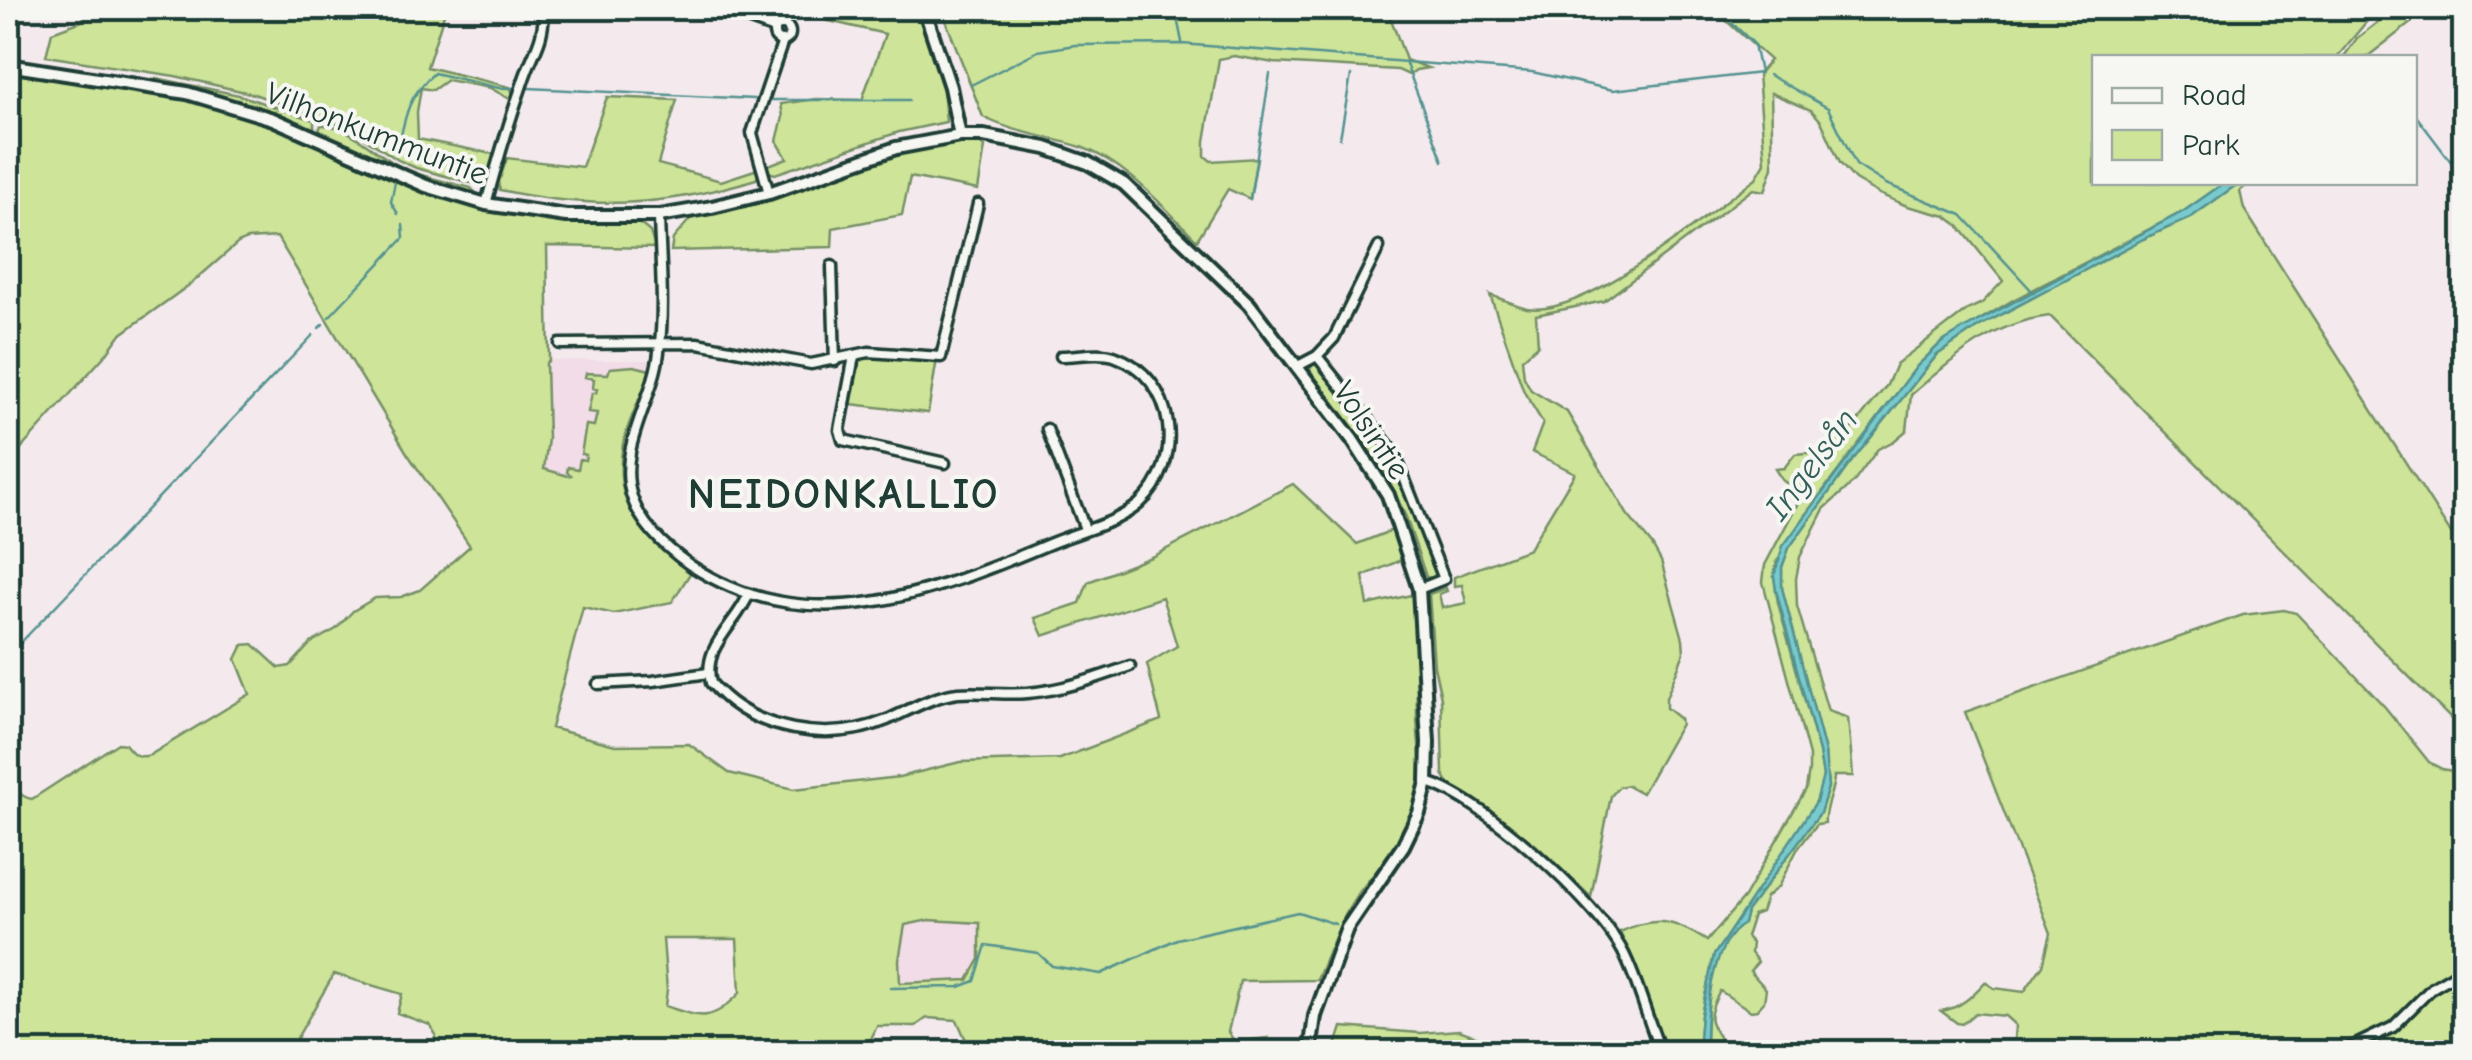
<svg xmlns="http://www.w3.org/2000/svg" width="2472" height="1060" viewBox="0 0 2472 1060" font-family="'Comic Neue',sans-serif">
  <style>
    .built { fill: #f2dce8 }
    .green { fill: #cde499; stroke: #769066; stroke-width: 2.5; fill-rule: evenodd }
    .water { fill: #78cace; stroke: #549290; stroke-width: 2.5 }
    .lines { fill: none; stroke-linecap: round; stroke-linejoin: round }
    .stream { stroke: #549290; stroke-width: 2.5 }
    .minor-casing { stroke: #1f3d34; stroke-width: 15 }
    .tertiary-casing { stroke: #1f3d34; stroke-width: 18 }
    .minor { stroke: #f6f6f2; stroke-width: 8 }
    .tertiary { stroke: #f6f6f2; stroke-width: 10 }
    .labels { text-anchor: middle; stroke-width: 8; stroke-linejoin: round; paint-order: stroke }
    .street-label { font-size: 32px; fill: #1f3d34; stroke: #f6f6f2 }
    .water-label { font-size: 35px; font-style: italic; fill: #35605a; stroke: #f6f6f2 }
    .district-label { font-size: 42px; font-weight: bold; letter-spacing: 2.5px; fill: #1f3d34; stroke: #f6f6f2 }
  </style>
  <rect width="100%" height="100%" fill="#f4eaed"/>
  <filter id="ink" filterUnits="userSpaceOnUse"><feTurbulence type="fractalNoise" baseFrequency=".01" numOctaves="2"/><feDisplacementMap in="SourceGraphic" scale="20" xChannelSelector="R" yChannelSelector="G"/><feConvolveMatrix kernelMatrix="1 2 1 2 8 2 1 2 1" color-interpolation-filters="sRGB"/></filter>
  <g filter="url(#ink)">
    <g class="built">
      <polygon points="549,360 653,360 650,370 640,369 600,462 568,476 544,469 548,439 546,363"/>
      <polygon points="929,920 980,922 980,959 968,980 899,983 899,960 904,925"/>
    </g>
    <g class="green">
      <polygon points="87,8 446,8 427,67 510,87 513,94 510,99 490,88 447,80 433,90 421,88 417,112 418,139 498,155 490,181 482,186 416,168 398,160 351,129 254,94 175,76 46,56 52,32 82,21"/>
      <polygon points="805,8 920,8 943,87 946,122 899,132 775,174 768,172 766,166 787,158 777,141 783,117 781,104 816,99 862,100 885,34 803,15"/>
      <path d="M941,8H1387L1406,60L1428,68L1416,70L1409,75L1398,70L1274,63L1234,56L1219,59L1205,141V156L1211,161L1257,158L1250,199L1228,189L1197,240C1163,207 1127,163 1081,147C1048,136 1014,133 983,117Z"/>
      <path d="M1712,8H2384L2368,20L2337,57L2094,58V182L2224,183L2184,211L2013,300L1941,343L1917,366L1802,519L1777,561L1774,576L1778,603L1819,752L1823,776L1820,794L1800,831L1714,955L1701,1015L1698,1052H1667L1620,932C1656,915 1674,920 1707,941L1744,897L1806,789L1809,770V756L1763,582L1765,565L1799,501L1797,490L1782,480L1775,469L1784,468L1795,454L1817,452L1846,436L1887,385L1896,364L1967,310L1982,303L2003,281L1957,224L1946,216L1907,206L1879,194L1855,180L1840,163L1821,121L1811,110L1771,93L1773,167L1765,191L1753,189L1604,301L1536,315L1538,345L1522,359L1524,377L1531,390L1567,412L1627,514L1652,545L1661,561L1683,639L1684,653L1666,698V708L1680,719L1681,724L1642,793L1627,785L1619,787L1611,796L1591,897L1536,845L1449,784L1443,774L1441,698L1434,666L1429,594L1446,588L1447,591L1439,594L1442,608L1466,603L1462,585L1454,586V577L1529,549L1575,473L1532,452L1543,423L1524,392L1490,295C1502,299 1515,305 1527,308C1585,319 1709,213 1756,178L1765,163L1758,74L1770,60Z"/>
      <polygon points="2396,8 2430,8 2367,57 2343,58 2357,38"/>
      <path d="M8,71C99,83 189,94 276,125C321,141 363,167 408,185C482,214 560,223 639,223L650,232L655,248L547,246L549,360L546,363L548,439L544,469L568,476L571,475L567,472L568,467L578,469L580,459L585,460L586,455L581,454L586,425L594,426L597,413L588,412L592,393H596L597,389L593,388L594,379L585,377L586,373L608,374L610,368L634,366L650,370C643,395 628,420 623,444C611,508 645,537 691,572L672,602L614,614L583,607L551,728L615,745L689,744L729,773L794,789L899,777L960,762L1060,759L1161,720L1147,664L1177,646L1162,597L1043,636L1035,618L1080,603L1088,582L1151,557L1293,484L1357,544L1395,529L1406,558L1363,576L1368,605L1415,594C1418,636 1416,676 1417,717C1418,749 1426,777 1416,808C1406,842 1381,863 1361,890C1341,916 1330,950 1317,980L1240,981L1228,1032L1235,1042L1268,1038L1265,1052H967L970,1042L965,1038L957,1020L927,1018L916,1026H877L865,1052H429L436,1035L430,1025L397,1013L402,994L334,974L294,1043L308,1052H8V767C13,782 15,796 32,799L118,743L125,744C133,754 137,759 150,755L250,694L236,659L243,645L253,644L279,668L290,666L311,643L336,629L353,611L375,598L401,597L420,590L470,546L407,453L277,237L247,239L238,243L192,283L120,335L107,353L8,463V223L11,216L8,213ZM929,920L980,923V959L968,980L900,983L899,960L905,925ZM663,939H737L740,993C711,1023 702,1018 665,1006L667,990Z"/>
      <polygon points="156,78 239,95 314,120 314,131 229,99 155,82"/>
      <path d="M607,97L677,100L658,164L721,181L758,169L759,175L756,179C666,207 592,210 500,190L498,184L507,158L582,167Z"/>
      <path d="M321,125C350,124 377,156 403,168C425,178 448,182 471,188L475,192L470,195C417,179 368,157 318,133Z"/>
      <polygon points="956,142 977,142 985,147 978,190 910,177 902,215 833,228 832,247 671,251 673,239 690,219 786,193 894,154"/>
      <path d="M2239,183H2249L2240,191L2244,209L2464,554V732L2050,316C1995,321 1951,360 1911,395L1907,430L1894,441L1878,449L1854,482L1824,509L1800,557L1796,579L1797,606L1828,711L1848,718L1853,776H1834C1834,793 1823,807 1825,823L1817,824L1797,850L1778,887L1766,897L1761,912L1753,915L1746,937L1752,943L1751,953L1758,962L1750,971L1766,989L1764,1002L1757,1010L1751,1011L1720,991C1700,1028 1716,1022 1726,1052H1706C1706,1016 1709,944 1744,923L1747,911L1820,813L1828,787L1825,752L1782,588V567L1789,548L1848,466L1937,355L1978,327L2143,239L2190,218Z"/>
      <polygon points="893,355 937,359 928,413 850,404 861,359"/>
      <polygon points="1313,362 1319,362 1391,453 1437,571 1433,578 1426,577 1406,517 1384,470 1310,370"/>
      <path d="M2284,610L2296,613L2385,707L2429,762L2442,769L2464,773V1052H2013L2015,1025L2005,1016L1975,1013L1962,1024L1957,1023L1941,1011C1961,1008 1972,996 1985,982L1994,988L2024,992L2043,965L2051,933L1965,712L2243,615Z"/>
      <path d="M1342,1027L1420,1033L1459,1030L1478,1037L1492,1052C1479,1053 1465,1049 1453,1050C1413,1053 1374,1053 1334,1052Z"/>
    </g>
    <path class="water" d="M2224,183H2239L2190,218L2143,239L1978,327L1937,355L1848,466L1789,548L1782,567V588L1825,752L1828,787L1820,813L1747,911L1744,924C1710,942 1705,1018 1706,1052H1698L1701,1015L1714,955L1816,802L1823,776L1819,752L1776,590L1774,576L1783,546L1917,366L1941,343L1965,328L2184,211Z"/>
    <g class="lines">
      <g class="stream">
        <polyline points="1175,8 1182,42"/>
        <polyline points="1406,64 1443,161"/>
        <polyline points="1769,75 1828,108 1856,165 1886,184 1962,215 2034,293"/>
        <polyline points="971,85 1038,51 1075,45 1182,44 1532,72 1613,90 1760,73 1754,44 1716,8"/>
        <polyline points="528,88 754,99"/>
        <polyline points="769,100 909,100"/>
        <polyline points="2414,113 2464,179"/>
        <polyline points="1340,138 1351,75"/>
        <path d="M397,154C405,118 406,98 434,73L499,88H513"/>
        <polyline points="395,182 391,202 398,214"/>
        <polyline points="1250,199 1270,74"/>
        <polyline points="329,317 404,238 403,225"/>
        <polyline points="319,328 323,324"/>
        <polyline points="8,656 313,335"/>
        <polyline points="890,988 959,987 975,981 986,945 1038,953 1052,966 1101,974 1177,939 1298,912 1335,924"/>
      </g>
      <g class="minor-casing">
        <g id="minor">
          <polyline points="716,8 775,29"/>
          <circle cx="782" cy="33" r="8"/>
          <polyline points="769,193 752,133 783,41"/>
          <path d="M486,204C497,163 509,122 523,82C533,50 544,44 544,8"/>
          <path d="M659,216C660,260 665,307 659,352C654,400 616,448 632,497C641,526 666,548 690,565C808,643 932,593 1049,544C1077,532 1116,524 1139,504C1186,462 1177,378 1114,356C1099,351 1077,356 1061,356"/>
          <polyline points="832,266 835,361"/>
          <polyline points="560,344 698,343 811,364 869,352 941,357 978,204"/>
          <polyline points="854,356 840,430 843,440 945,463"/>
          <polyline points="1317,356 1394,452 1444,579 1419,589"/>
          <polyline points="1296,367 1317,356 1334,338 1379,247"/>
          <polyline points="1047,429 1085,529"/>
          <path d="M749,594C736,625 701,647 711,683C753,732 829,744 887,720C910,710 932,696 958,693C981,691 1004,695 1027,693C1063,690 1096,678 1130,666"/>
          <polyline points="598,684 653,681 708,673"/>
          <path d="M1427,782C1481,797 1597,902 1623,952C1639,983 1647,1020 1661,1052"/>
          <polyline points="2341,1052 2393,1027 2432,988 2454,975 2464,976"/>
        </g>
      </g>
      <g class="tertiary-casing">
        <g id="tertiary">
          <polyline points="924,8 950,87 960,136"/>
          <polyline points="8,65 187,93 273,119 426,186 486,204 566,216 659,216 712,207 769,193 896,148 960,136 984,136 1046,148 1088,163 1124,184 1249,304 1352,439 1388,495 1419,589 1428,742 1427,782 1419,813 1403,846 1347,928 1315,1016 1310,1052"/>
        </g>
      </g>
      <use href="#minor" class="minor"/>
      <use href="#tertiary" class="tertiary"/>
    </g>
  </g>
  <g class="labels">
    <g class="street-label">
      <text transform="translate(377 133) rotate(21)" y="11">Vilhonkummuntie</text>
      <text transform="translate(1372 430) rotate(56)" y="11">Volsintie</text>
    </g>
    <g class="water-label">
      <text transform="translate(1811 464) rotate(-53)" y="12">Ingelsån</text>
    </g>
    <g class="district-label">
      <text x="844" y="508">NEIDONKALLIO</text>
    </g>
  </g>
  <rect width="2472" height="1060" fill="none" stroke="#f6f6f2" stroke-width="40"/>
  <rect x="20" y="20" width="2432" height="1020" fill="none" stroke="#1f3d34" stroke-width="4" filter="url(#ink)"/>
  <rect x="2092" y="55" width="325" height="130" fill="#f6f6f2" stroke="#a0aca6" stroke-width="2.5"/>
  <rect x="2112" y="88" width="50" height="15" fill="#f6f6f2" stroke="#a0aca6" stroke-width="2.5"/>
  <text x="2182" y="105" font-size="30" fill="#1f3d34">Road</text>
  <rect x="2112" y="130" width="50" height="30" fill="#cde499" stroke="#a0aca6" stroke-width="2.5"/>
  <text x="2182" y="155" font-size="30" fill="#1f3d34">Park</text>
</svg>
